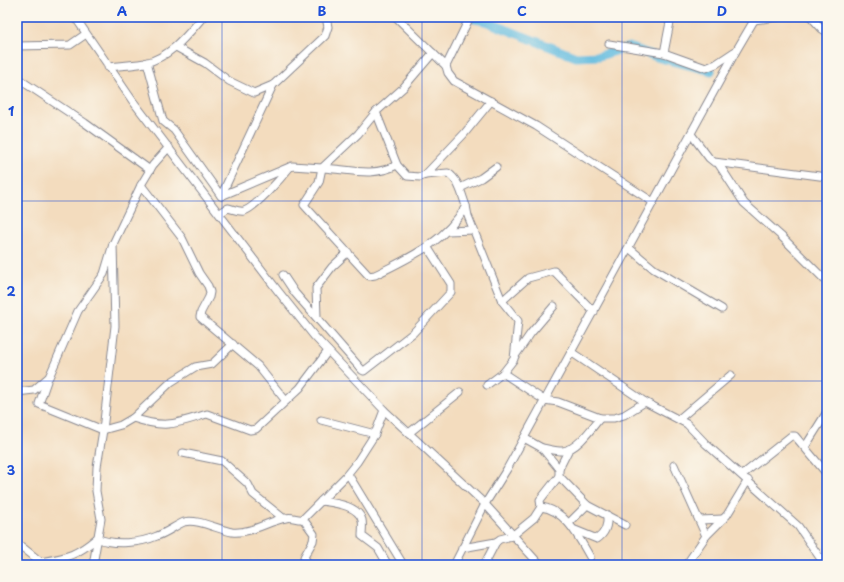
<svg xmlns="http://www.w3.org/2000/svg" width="844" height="582" viewBox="0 0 844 582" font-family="'Playpen Sans',sans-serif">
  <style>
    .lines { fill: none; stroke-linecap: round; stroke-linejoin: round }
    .river { stroke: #62bbdf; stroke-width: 9 }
    .minor-casing { stroke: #87868e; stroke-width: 9 }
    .minor { stroke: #fff; stroke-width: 7 }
    .grid { fill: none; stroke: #1d4ed8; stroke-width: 1; stroke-opacity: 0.55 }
    .neatline { fill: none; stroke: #1d4ed8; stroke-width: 1.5 }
    .grid-label { font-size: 13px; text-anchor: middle; font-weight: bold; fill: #1d4ed8 }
  </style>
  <rect width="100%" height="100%" fill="#fbf7ec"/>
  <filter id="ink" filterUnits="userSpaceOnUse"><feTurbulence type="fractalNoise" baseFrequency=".025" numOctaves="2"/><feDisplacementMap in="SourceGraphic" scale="8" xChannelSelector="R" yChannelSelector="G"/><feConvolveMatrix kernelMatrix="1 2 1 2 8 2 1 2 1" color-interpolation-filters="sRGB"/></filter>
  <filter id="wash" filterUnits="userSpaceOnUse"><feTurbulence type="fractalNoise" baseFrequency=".012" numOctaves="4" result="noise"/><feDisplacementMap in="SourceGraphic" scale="16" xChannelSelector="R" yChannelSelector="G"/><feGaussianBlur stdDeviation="0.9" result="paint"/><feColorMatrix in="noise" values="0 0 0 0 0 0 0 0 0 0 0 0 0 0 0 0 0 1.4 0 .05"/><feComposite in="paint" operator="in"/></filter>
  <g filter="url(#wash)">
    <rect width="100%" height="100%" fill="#f3dcbe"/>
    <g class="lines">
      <polyline class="river" points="465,17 485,21 576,57 599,56 629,47 660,58 711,71"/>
    </g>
  </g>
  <g filter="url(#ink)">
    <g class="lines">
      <g class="minor-casing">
        <g id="minor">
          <polyline points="75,17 132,100 278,291 314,336 384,410 485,504 540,565"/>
          <polyline points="396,17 446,66 448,73 454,81 536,126 653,202"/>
          <polyline points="671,17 664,53 706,68 716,64 734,52"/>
          <polyline points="811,17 822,29 827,32"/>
          <polyline points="754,20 777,17"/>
          <polyline points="609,44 664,53"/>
          <polyline points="17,46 70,45 86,34"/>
          <polyline points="176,47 205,63 229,81 254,93 273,85 325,36 328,27 326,17"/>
          <polyline points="433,53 403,88 376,112 397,165 407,176 420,177 425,175 464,134 491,101"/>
          <path d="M147,62L163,121L174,130L221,196L292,166L322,168L319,182L304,205L369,276L375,275C411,257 444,243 466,206C462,195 459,180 448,173L425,175"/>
          <polyline points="446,66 470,17"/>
          <path d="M108,67C120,66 133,65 145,63C171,57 187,35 203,17"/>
          <polyline points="17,78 85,123 150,170"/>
          <path d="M376,112L358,134L322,168C349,169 372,178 397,165"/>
          <polyline points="691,134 709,158 714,162 827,177"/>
          <polyline points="718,163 744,203 781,236 827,282"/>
          <polyline points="141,185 182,238 199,273 208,286 210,292 209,297 201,312 200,317 258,366 286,401"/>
          <polyline points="460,188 481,178 496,167"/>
          <polyline points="221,196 273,85"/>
          <polyline points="466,206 468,216 502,301 518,321 514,359 503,373"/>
          <path d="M220,213L228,208C233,209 239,212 244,211C255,208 282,177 290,167"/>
          <polyline points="447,231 474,230"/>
          <polyline points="629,248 654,269 722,309"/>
          <polyline points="283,275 295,293 362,370 364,371 413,333 451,292 451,284 428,248"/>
          <polyline points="502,301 528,278 554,271 594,312"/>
          <polyline points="317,317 316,288 332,267 348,252"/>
          <polyline points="571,352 645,402 687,424 706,444 798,526 825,565"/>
          <polyline points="515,356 531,333 554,306"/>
          <polyline points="47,381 39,404 103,430 121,425 133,418 171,382 195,367 212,364 233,344"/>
          <polyline points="487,385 503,373 544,400 558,402 600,418 614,418 624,415 645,402"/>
          <polyline points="17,392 34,390 49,377 78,311 104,274 113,244 141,185 153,165 169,147"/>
          <path d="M133,418C166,429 175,424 207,414L250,430L256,429L300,388L328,351"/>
          <polyline points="679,419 731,375"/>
          <polyline points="321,420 375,434"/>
          <polyline points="409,433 460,392"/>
          <polyline points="524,438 542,448 559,469"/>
          <polyline points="805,447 827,412"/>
          <path d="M542,448C549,449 556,451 562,451C576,451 592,428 600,418"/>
          <polyline points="183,453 222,461 248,484 253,494 283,518"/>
          <polyline points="674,465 706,536"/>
          <polyline points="348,474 401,561"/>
          <polyline points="742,475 791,436 795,436 827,474"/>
          <polyline points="559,476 587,505 625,525"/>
          <path d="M321,501C334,503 358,505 362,520C363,525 362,531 362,536L378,548L388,565"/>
          <polyline points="541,507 540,500 559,476 559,469 569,449"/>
          <polyline points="303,519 314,534 313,541 304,557 309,565"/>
          <polyline points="700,520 723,519"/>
          <polyline points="569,523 587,505"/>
          <path d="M575,530L597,539C606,533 608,525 607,515"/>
          <path d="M17,543L41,562C67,557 76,556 97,538C113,546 141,543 157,536C166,533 175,526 184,522C197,518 219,530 232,532C251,534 268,521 286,518C292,516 297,520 303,519L345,477L357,462L375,434L384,410"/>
          <polyline points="462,548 496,542"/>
          <polyline points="93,565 101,519 96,491 97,467 103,430 115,326 113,244"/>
          <polyline points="454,565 485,504 507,469 736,51 756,17"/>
          <path d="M484,565L496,542L500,539L512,536L534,518L541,507C566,510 579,538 590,557"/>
          <polyline points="686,565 706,536 727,515 748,480"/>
        </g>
      </g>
      <use href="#minor" class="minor"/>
    </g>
  </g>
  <path class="grid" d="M222,17V565M422,17V565M622,17V565M17,201H827M17,381H827"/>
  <rect width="844" height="582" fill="none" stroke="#fbf7ec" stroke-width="44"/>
  <rect x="22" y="22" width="800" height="538" class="neatline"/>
  <g class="grid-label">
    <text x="122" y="16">A</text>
    <text x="322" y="16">B</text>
    <text x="522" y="16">C</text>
    <text x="722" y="16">D</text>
    <text x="11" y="116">1</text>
    <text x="11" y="296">2</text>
    <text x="11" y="475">3</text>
  </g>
</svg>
